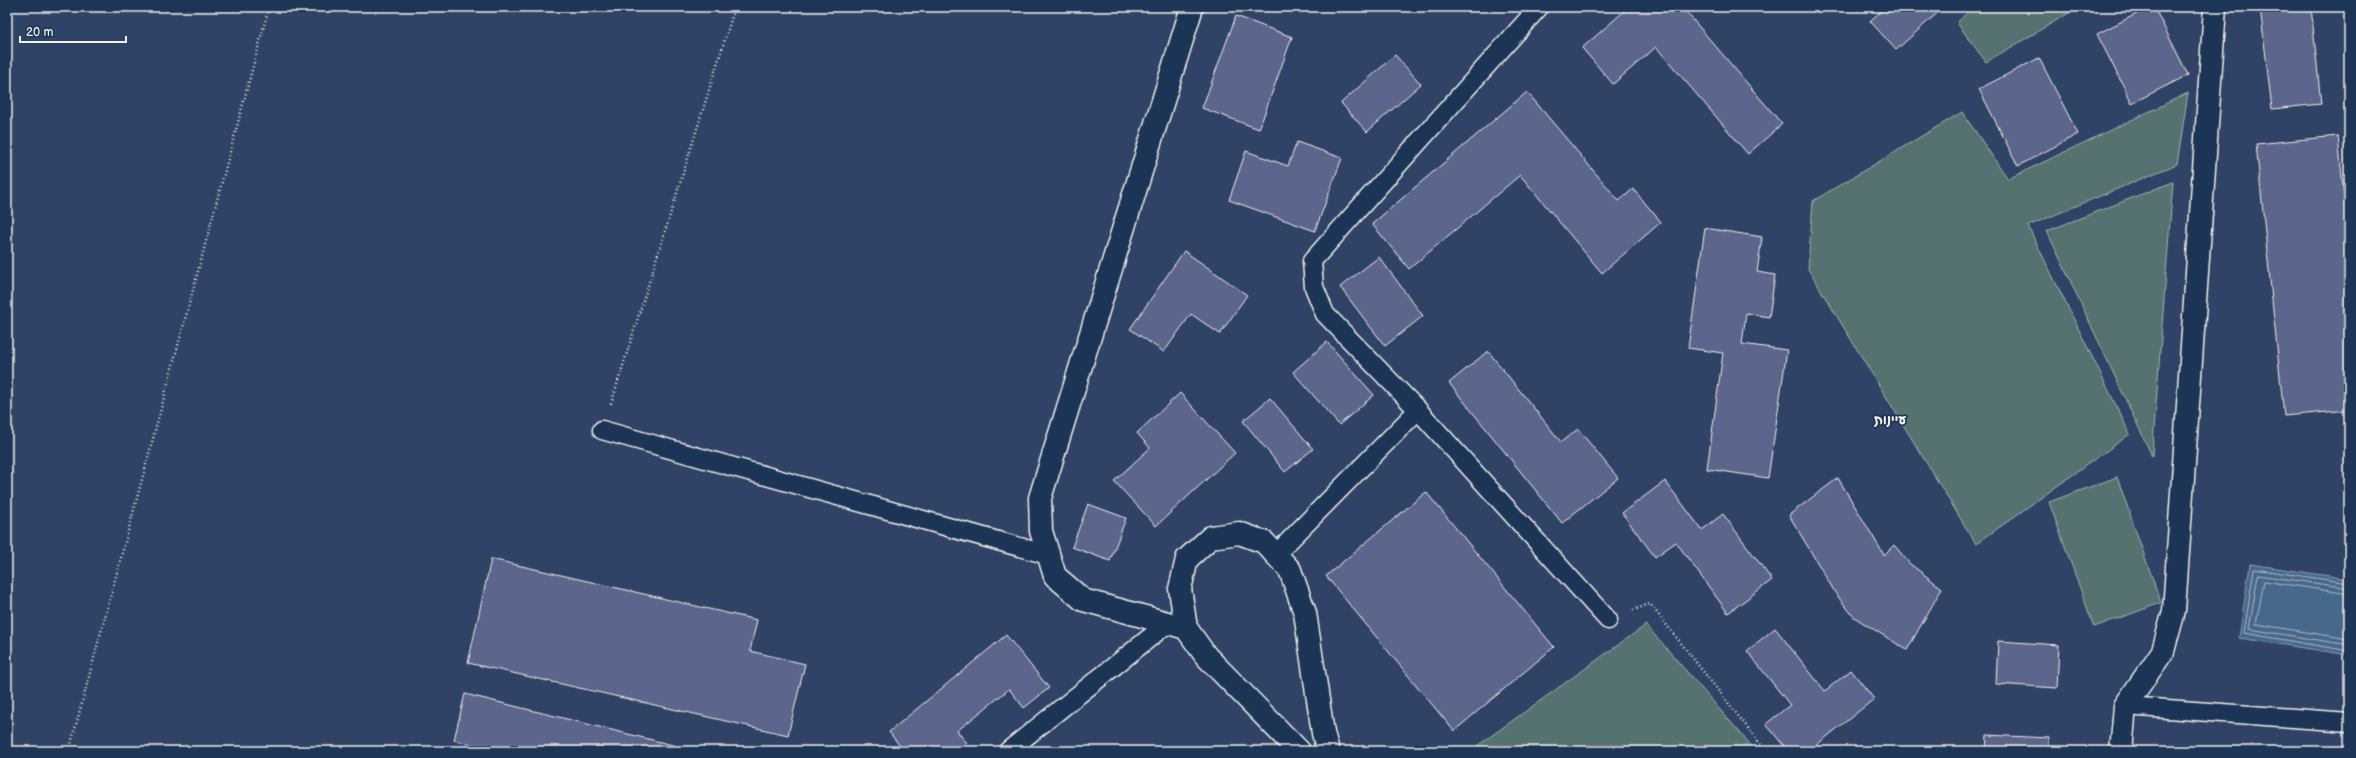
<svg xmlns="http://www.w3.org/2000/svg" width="2356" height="758" viewBox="0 0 2356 758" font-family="'Balsamiq Sans','Playpen Sans Hebrew',sans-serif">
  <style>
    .green { fill: #547270; stroke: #a4b2ac }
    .water { fill: #47678d; stroke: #8c9eb1 }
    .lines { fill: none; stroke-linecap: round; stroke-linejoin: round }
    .shore { stroke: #afbac4; stroke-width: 1 }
    .building { fill: #5c658c; stroke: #f4f1e8 }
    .service-casing { stroke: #f4f1e8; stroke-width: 21 }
    .minor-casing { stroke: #f4f1e8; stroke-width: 25 }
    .path { stroke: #f4f1e8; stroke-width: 2.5; stroke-dasharray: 1 3; stroke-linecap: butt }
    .service { stroke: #1d3557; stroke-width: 18 }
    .minor { stroke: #1d3557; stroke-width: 22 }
    .labels { text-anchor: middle; stroke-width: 3.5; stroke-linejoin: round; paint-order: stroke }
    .quarter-label { font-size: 13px; font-weight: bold; fill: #f4f1e8; stroke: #1d3557 }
  </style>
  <rect width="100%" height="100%" fill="#304367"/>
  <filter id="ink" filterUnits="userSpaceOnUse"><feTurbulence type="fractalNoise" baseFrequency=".025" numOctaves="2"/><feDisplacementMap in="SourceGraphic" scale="8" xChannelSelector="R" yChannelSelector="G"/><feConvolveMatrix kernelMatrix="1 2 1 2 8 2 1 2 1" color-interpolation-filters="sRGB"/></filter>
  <g filter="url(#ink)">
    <g class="green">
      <polygon points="1972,7 2079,7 1986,62 1957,23"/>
      <polygon points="2188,93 2177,164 2028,226 2130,434 1976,544 1808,269 1813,201 1962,112 2008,179"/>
      <polygon points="2173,182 2152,456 2047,231"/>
      <polygon points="2117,477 2161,603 2094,627 2049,502"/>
      <polygon points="1646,625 1756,751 1470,751"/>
    </g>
    <polygon class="water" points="2250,564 2349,579 2349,655 2239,638"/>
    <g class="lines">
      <g class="shore">
        <polyline points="2349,583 2254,569 2244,633 2349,651"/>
        <polyline points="2349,588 2258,575 2249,629 2349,645"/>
        <polyline points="2349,594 2264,581 2256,624 2349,639"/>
      </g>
    </g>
    <g class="building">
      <polygon points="1629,7 1682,7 1782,124 1748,154 1656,47 1613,84 1582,48"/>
      <polygon points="1878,7 1944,7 1896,50 1870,21 1881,11"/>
      <polygon points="2150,7 2154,7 2188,75 2132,103 2097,34"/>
      <polygon points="2260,7 2311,7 2321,104 2272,109"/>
      <polygon points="1236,16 1292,37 1259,129 1202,108"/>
      <polygon points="1395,55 1421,84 1367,132 1341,103"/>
      <polygon points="2039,58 2078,134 2018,166 1979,89"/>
      <polygon points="1527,92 1619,201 1633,189 1661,222 1602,273 1520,175 1409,269 1372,224"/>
      <polygon points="2338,136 2349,249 2349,410 2284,416 2256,144"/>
      <polygon points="1297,142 1342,158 1315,231 1229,200 1246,151 1288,166"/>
      <polygon points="1705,228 1762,237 1757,272 1775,275 1769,317 1746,313 1742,344 1787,350 1768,478 1707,469 1723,353 1688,348"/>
      <polygon points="1184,251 1247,295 1220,334 1191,314 1164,352 1130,329"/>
      <polygon points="1379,257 1423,316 1385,346 1340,287"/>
      <polygon points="1327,342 1374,395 1339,425 1293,372"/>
      <polygon points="1488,351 1561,442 1578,429 1618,478 1562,523 1449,383"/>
      <polygon points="1180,393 1235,453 1156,526 1114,481 1150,448 1137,433"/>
      <polygon points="1270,398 1313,449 1285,472 1243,421"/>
      <polygon points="1838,478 1884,555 1894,545 1910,564 1942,588 1907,650 1854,617 1836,594 1789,515"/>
      <polygon points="1665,481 1702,530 1723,514 1772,580 1728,613 1676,542 1655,557 1622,513"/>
      <polygon points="1426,492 1554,647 1454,731 1326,576"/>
      <polygon points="1088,504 1126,518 1110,561 1072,547"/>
      <polygon points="491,559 757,620 750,651 805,664 788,735 468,663"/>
      <polygon points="1775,628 1825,691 1851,670 1874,699 1809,751 1788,751 1766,724 1790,705 1747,651"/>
      <polygon points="1006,635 1049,688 1024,708 1009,689 957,731 967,743 957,751 904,751 889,732"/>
      <polygon points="1998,641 2059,645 2057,688 1996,684"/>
      <polygon points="465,694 697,751 499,751 454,740"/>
      <polygon points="1987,735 2049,738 2049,751 1986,751"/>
    </g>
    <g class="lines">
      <g class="service-casing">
        <g id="service">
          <polyline points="1539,7 1312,261 1314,287 1325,314 1418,410 1608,620"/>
          <polyline points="602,430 1048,555"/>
          <polyline points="1276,554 1418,410"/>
          <polyline points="2125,706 2349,722"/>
          <polyline points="1008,751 1168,623"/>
        </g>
      </g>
      <g class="minor-casing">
        <g id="minor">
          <polyline points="1186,628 1083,600 1055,576 1041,531 1040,498 1192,7"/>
          <polyline points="1299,751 1206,656 1186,628 1180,589 1187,559 1211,537 1239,533 1264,542 1290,570 1305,613 1323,733 1328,751"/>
          <polyline points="2121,751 2125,706 2163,651 2174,611 2215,7"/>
        </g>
      </g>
      <g class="path">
        <polyline points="611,404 735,7"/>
        <polyline points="1633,610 1650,604 1766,751"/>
        <polyline points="69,751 269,7"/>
      </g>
      <use href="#service" class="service"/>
      <use href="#minor" class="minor"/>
    </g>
  </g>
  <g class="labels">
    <g class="quarter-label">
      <text x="1890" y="424">עיינות</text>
    </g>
  </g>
  <rect width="2356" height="758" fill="none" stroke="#1d3557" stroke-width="24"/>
  <rect x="12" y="12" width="2332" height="734" fill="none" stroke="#f4f1e8" stroke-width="1.5" filter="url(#ink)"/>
  <path d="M20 36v6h106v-6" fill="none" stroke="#f4f1e8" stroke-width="2"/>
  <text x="26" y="36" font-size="12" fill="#f4f1e8" stroke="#1d3557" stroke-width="3" paint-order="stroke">20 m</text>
</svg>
